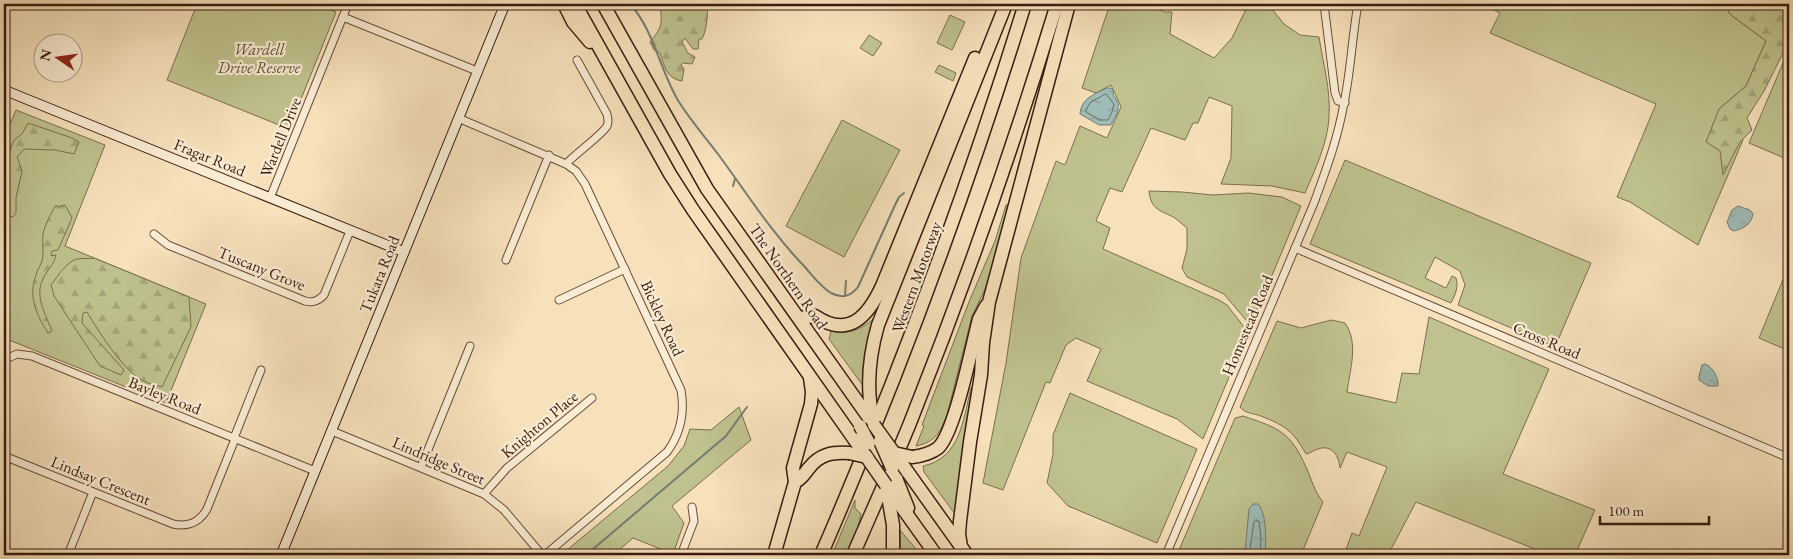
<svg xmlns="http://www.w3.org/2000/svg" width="1793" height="559" viewBox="0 0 1793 559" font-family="'EB Garamond',serif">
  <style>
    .green { fill: #bfc28e; stroke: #7c6e4e }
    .forest { fill: url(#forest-firs); stroke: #7c6e4e }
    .water { fill: url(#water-ripples); stroke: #757c74 }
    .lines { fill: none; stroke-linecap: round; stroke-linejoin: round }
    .shore { stroke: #6b6c63; stroke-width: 1 }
    .stream { stroke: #757c74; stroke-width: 2 }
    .street-casing { stroke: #684c3a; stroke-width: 9 }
    .secondary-casing { stroke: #381b0f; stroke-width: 11 }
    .highway-casing { stroke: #381b0f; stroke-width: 15 }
    .street { stroke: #f9ecd3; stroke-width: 7 }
    .secondary { stroke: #f9ecd3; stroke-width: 9 }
    .highway { stroke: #f6e1bb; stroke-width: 12 }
    .highway-bridge-casing { stroke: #381b0f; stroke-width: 15; stroke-linecap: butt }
    .highway-bridge { stroke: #f6e1bb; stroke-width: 12 }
    .labels { text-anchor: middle; stroke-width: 4.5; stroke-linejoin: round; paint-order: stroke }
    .park-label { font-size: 16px; font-style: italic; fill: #604d35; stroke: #f9ecd3 }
    .street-label { font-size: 16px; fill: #381b0f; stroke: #f9ecd3 }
  </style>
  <defs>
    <pattern id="forest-firs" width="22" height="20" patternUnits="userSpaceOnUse" patternTransform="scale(1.25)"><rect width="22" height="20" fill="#bfc28e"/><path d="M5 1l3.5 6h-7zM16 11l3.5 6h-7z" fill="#a5a679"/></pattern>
    <pattern id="water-ripples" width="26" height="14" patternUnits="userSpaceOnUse" patternTransform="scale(1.25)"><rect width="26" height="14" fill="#9ebcb7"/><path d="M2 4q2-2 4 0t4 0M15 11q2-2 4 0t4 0" fill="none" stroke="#89a19c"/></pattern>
  </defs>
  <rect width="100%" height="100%" fill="#f6e1bb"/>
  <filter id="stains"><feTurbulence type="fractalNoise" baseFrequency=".004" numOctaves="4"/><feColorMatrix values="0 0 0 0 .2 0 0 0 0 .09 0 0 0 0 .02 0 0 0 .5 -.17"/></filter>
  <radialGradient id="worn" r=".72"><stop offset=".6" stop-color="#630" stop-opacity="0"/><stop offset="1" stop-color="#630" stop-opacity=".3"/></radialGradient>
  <g class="green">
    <polygon points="197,4 316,4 336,12 289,129 167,80"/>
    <path d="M1110,4H1149L1164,12H1172L1170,34L1214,58L1232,38L1246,9L1244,4H1268L1284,24L1300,35L1319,37C1323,62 1331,92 1329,117C1328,142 1315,170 1305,193L1272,186L1221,184L1231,158L1232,106L1209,97L1198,123H1193L1185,140L1151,128L1122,192L1110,188L1096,221L1110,228L1103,249L1219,300L1227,305L1248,332L1203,439L1177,419L1087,381L1101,349L1076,338L1066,345L1050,383L1046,382L1003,490L983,483L1006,363L1021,258L1056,161L1065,165L1080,126L1107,138L1121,107L1111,85L1096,93L1082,88Z"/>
    <polygon points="1482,4 1723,4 1731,15 1766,41 1746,86 1719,109 1743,140 1698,245 1630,202 1617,197 1656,104 1490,33 1500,13"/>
    <polygon points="950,15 965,22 952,50 937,43"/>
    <polygon points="869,35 882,43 873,56 860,48"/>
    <polygon points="1789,49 1789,160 1749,143"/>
    <polygon points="939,65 956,73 953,81 935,72"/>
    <polygon points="16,110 105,145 65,246 206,304 166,403 4,338 4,138"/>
    <polygon points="842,120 900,150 844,257 786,226"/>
    <path d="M1345,160L1591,263L1555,347L1458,305L1465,285L1460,271L1435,257L1425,278L1446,288L1452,276L1456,278C1459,287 1455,295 1451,303L1310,244Z"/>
    <path d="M1149,191L1182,192L1213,195L1248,193L1282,197L1301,206L1251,326L1224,294L1187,277L1182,268L1187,249V228C1183,225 1179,221 1175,218C1161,210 1151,211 1149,191Z"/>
    <path d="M1006,205H1009L987,285L972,316L947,415C940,432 936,442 916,446L924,426L922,425L969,302L995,241Z"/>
    <polygon points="1789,265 1789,351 1759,338"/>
    <path d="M1429,317L1549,369L1503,474L1595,510L1575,555H1550L1416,502L1388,555H1344L1352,533L1359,536L1387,467L1347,452L1340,468C1339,456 1332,444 1318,449C1314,450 1311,453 1306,454C1292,429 1284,425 1258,415C1251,413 1245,413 1240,407L1277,321L1301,328L1331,320L1345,323C1359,343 1350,369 1347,392L1396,403L1402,373L1419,374Z"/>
    <path d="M873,319L875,321C866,341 862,362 863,384L861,383L829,339L831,331C846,335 861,330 873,319Z"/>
    <path d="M971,388H972L955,514L924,472L923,466C961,458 963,419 971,388Z"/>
    <polygon points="1070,393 1197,449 1157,543 1068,506 1047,483 1053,454 1053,435"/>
    <polygon points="739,407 751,440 672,506 684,523 673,554 633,538 613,555 561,555 668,466 684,446 690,429 711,430"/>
    <path d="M1243,416C1278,428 1290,431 1306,467C1312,480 1314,491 1323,502L1301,555H1177L1235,418Z"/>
    <polygon points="855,500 855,508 861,514 857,531 849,555 832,555"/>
    <polygon points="900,530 921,555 901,555"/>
  </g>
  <g class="forest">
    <path d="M660,4H707C708,15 707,29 702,39H699L698,49H693L685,38L682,42L688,53L695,57L692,64L683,63L681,65L684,69L682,81C667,79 664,66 660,53L654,50L650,42C663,26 662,24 660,4Z"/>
    <polygon points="1723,4 1789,4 1789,41 1764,91 1747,118 1752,130 1740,142 1723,175 1720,151 1706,142 1719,109 1746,86 1766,41 1731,15"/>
    <polygon points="28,123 72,138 79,142 74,154 55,150 24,149 17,157 22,171 16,198 16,213 13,217 9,216 9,204 4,189 4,161 5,163 14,140 22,134"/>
    <path d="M56,205L57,207L65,205L72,218L58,250L52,251L51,256L56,255C54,265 47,270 43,279C34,296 46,315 52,331L48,333C36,314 28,297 36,275C37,270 41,265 42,261C44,256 42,241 43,234C45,224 51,214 56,205Z"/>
    <path d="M94,258L189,297L191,327L162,387C154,385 146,383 140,379C122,368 98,331 87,312L83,313L82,323L124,370L121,375L100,366L54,296L51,285C58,276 66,262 77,259C82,258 88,259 94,258Z"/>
  </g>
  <g class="water">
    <path d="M1107,88H1111L1114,92L1113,95C1123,107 1117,113 1111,125H1099L1080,114C1081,98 1095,94 1107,88Z"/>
    <path d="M1738,206L1750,210L1753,214C1751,225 1744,228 1734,231L1730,229L1727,222L1732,210Z"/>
    <path d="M1705,364C1713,367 1719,378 1718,386H1708L1699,380V376L1702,365Z"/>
    <path d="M1253,504H1258C1267,513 1266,542 1265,555H1244L1245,551L1249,509Z"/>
  </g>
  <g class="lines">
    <g class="shore">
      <polygon points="1106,94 1114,104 1112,112 1108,120 1100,120 1086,112 1086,110 1090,103"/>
      <polyline points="1249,555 1254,522 1256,520 1259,522 1261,537 1260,555"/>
    </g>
    <g class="stream">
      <path d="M630,4C654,30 660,71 679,102C691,121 705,137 718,154C746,192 771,232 804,266C812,275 821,287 831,293C842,299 851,296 858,287L895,205L899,197L904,193"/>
      <polyline points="733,186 735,179"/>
      <polyline points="845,296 846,281"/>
      <polyline points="586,555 726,436 747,407"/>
    </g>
    <g class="street-casing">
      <g id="street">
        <polyline points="1324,4 1335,93 1338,101 1345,103"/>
        <polyline points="343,17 477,71"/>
        <path d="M458,118L566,164L576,171L585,184L681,390C685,413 681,433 667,452L545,555"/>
        <path d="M566,164C575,154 603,134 607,126C609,122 608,118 607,114L577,60"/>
        <polyline points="270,198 348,4"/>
        <path d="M154,234L168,245L305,301C313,303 318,301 324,295L350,231"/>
        <polyline points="1295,248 1789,458"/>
        <polyline points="506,260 549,155"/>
        <polyline points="559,300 625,269"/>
        <polyline points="4,360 17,354 32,356 315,471"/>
        <polyline points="332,431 484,494 504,510 542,555"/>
        <polyline points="234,438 261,370"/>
        <path d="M4,456L173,524C188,527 199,523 207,509L235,439"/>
        <polyline points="421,467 470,346"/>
        <polyline points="4,469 8,458"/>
        <polyline points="484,494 507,468 592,398"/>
        <polyline points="68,555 93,492"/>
        <polyline points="681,555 694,521 692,507"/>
        <path d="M1166,555L1314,203C1326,170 1338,138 1344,103C1351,70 1352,37 1358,4"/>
      </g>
    </g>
    <g class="secondary-casing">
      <g id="secondary">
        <polyline points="4,90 404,252"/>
        <polyline points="281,555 505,4"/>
      </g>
    </g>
    <g class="highway-casing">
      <g id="highway">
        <polyline points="564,4 573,22 590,42"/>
        <polyline points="575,4 670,174 693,210 854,439"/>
        <polyline points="603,4 707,189 874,425"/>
        <path d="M800,318L815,316C849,339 868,316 882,286L975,58"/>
        <path d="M873,420C866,388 869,356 878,325L1006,4"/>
        <polyline points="869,443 878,461"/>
        <path d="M912,457C921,456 930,454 938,448C955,433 972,345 979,319L986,306"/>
        <polyline points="892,468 908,508"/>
        <polyline points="907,471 967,555"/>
        <path d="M795,482C803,478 803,475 809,468C820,454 832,452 849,453"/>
        <polyline points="886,485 936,555"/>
        <polyline points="887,490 893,525 893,555"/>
        <polyline points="961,547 959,534 960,521 970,442 981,375 983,343 989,302 1069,4"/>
        <polyline points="774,555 795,482 793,468 811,404 812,392 810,378"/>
        <path d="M821,555C899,375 967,191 1025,4"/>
        <path d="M853,555C872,511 892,467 910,423C965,285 1014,145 1057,4"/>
      </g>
    </g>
    <use href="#street" class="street"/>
    <use href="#secondary" class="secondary"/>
    <use href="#highway" class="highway"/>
    <g class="highway-bridge-casing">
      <g id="highway-bridge">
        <polyline points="874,425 907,471"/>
        <polyline points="860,426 869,443"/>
        <polyline points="854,439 886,485"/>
        <polyline points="880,441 892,468"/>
        <polyline points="849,453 867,457"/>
        <polyline points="894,453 912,457"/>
      </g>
    </g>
    <use href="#highway-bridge" class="highway-bridge"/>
  </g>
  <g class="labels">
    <g class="park-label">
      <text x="259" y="55">Wardell<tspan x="259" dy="18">Drive Reserve</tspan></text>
    </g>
    <g class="street-label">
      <text transform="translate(280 137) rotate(-68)" y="6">Wardell Drive</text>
      <text transform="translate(210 157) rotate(22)" y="6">Fragar Road</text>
      <text transform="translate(262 268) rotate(22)" y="6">Tuscany Grove</text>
      <text transform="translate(379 274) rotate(-68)" y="6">Tukara Road</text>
      <text transform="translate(789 276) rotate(55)" y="6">The Northern Road</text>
      <text transform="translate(916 277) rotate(-70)" y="6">Western Motorway</text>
      <text transform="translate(663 318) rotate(65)" y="6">Bickley Road</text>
      <text transform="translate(1247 325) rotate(-67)" y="6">Homestead Road</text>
      <text transform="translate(1547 340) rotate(23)" y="6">Cross Road</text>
      <text transform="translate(165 395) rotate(22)" y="6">Bayley Road</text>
      <text transform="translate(539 424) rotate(-40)" y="6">Knighton Place</text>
      <text transform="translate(439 460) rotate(23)" y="6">Lindridge Street</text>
      <text transform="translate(101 480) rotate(22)" y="6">Lindsay Crescent</text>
    </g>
  </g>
  <rect width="1793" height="559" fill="none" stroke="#f6e1bb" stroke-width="20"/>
  <rect x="5" y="5" width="1783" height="549" fill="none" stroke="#381b0f" stroke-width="2.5"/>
  <rect x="10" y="10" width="1773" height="539" fill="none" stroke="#381b0f"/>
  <g transform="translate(58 58) rotate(283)"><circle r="24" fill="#f9ecd3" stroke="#ac9885"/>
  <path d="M0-4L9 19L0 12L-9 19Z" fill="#8f2418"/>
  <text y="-8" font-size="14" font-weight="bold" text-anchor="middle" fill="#381b0f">N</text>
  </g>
  <path d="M1600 516v8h109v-8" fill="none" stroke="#381b0f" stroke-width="2.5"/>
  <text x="1608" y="516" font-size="15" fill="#381b0f" stroke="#f9ecd3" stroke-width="4" paint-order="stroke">100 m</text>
  <rect width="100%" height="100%" filter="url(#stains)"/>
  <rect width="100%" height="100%" fill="url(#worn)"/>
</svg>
